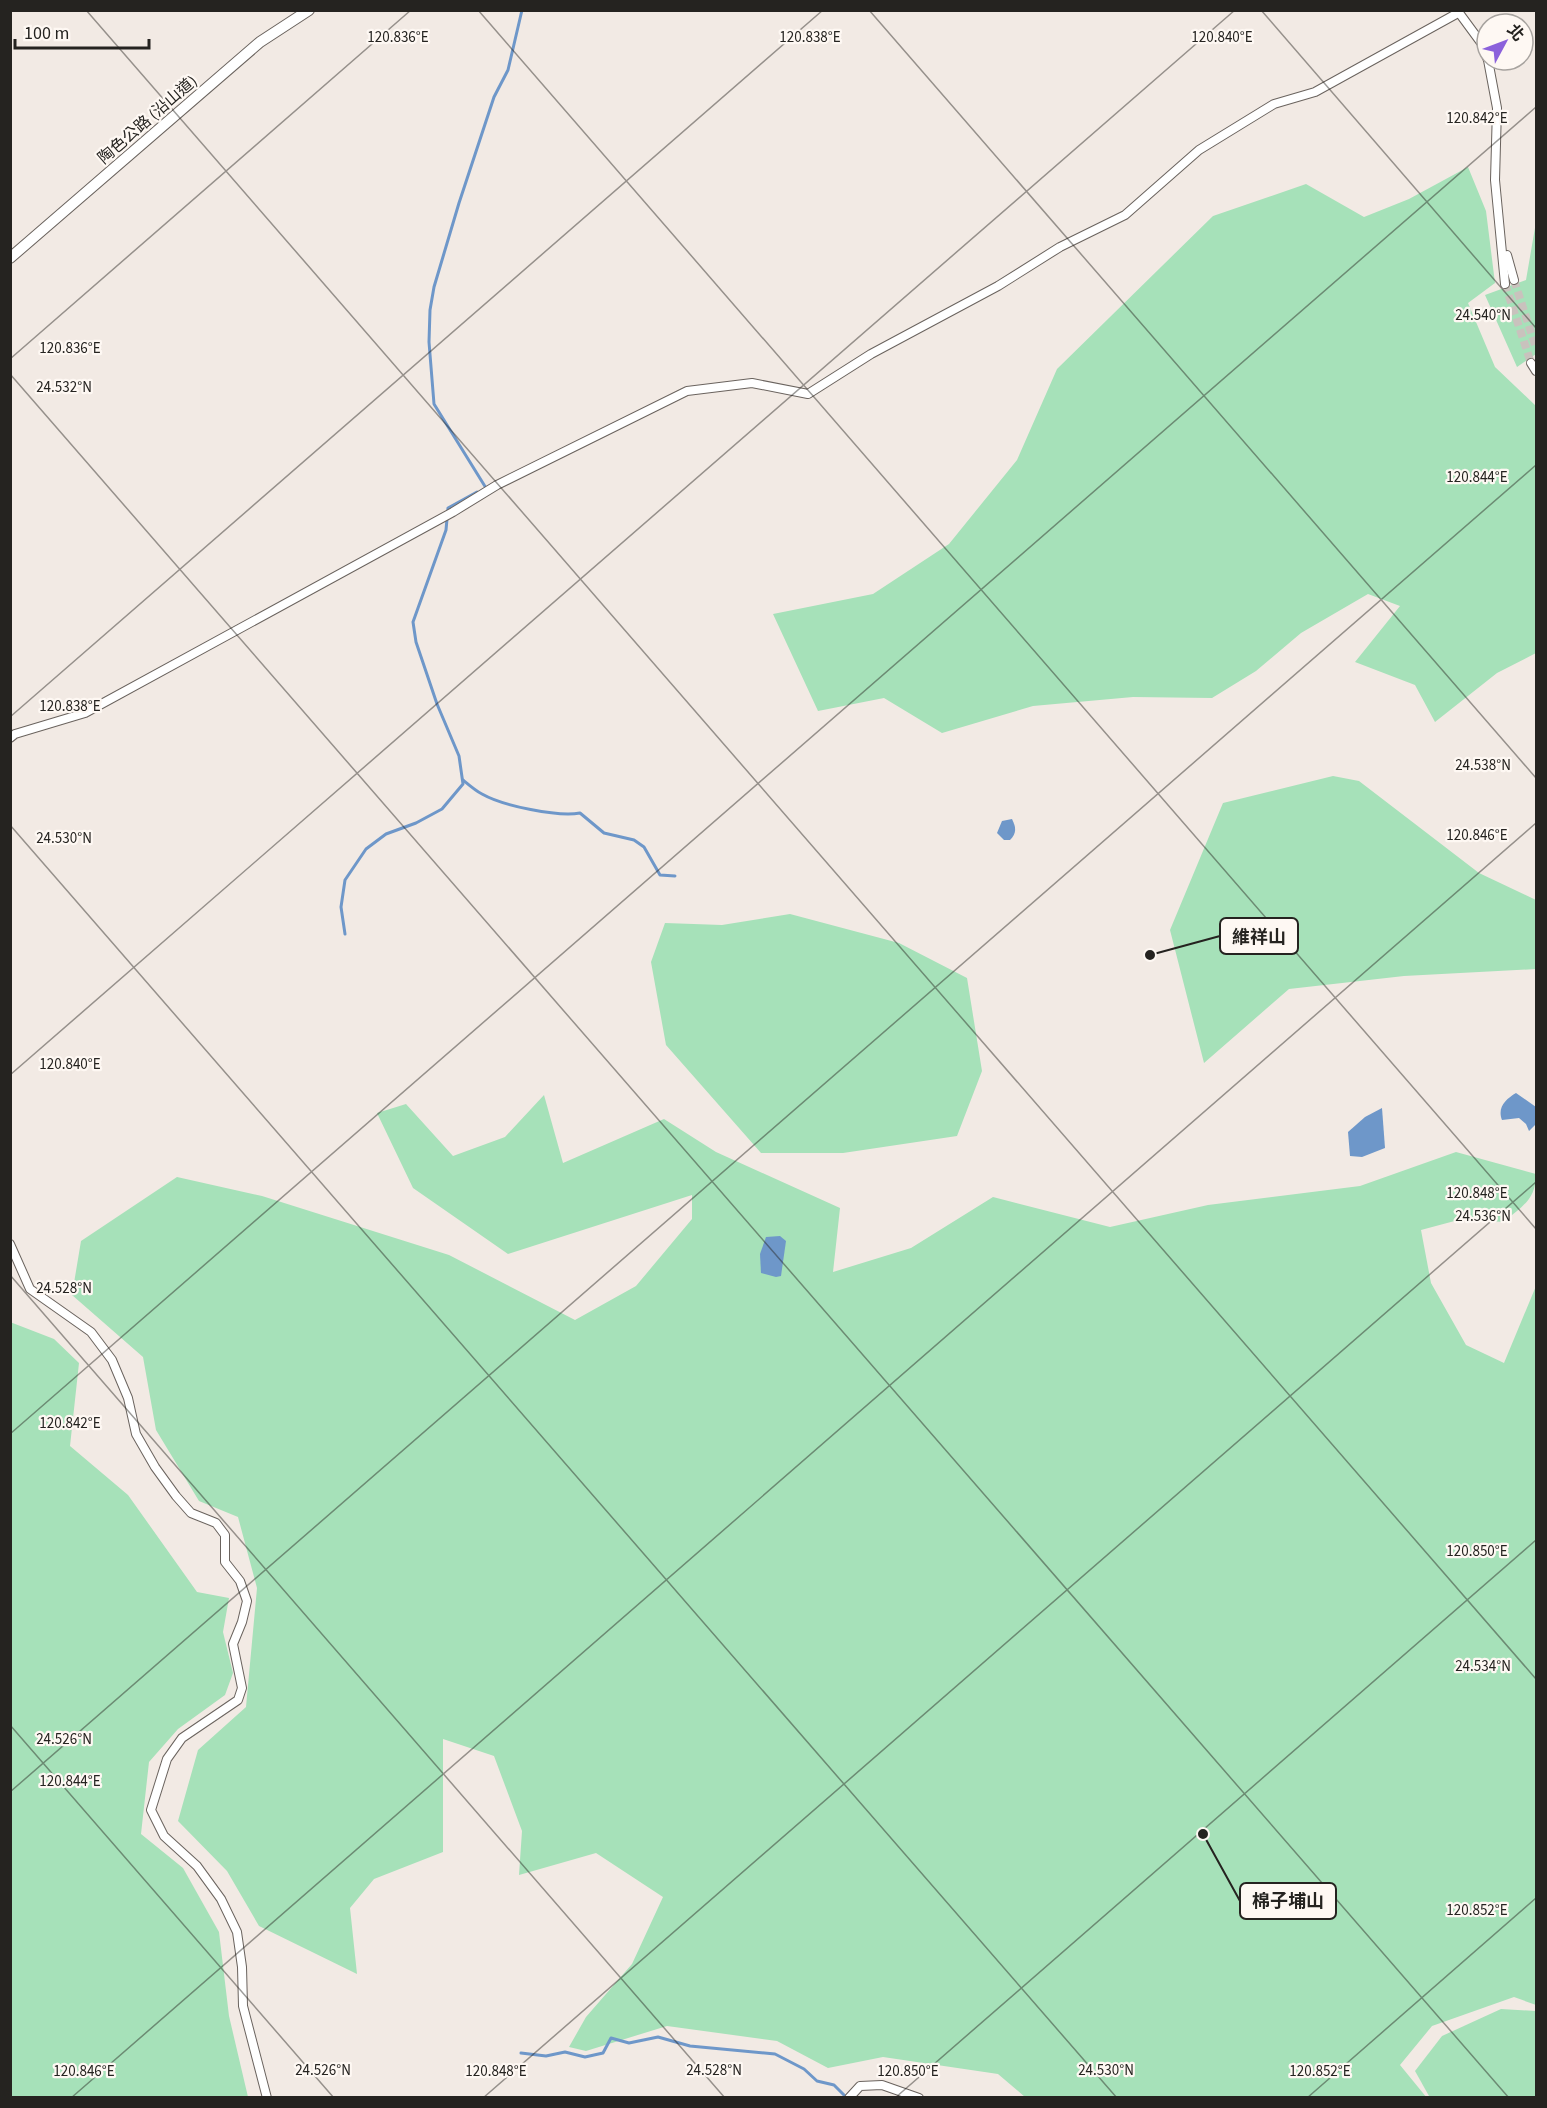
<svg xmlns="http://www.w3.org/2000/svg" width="1547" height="2108" viewBox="0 0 1547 2108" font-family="'Source Sans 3','Noto Sans TC',sans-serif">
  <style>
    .green { fill: #a6e1b9 }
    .water { fill: #6e97c9 }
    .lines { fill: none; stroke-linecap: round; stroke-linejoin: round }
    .stream { stroke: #6e97c9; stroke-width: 3 }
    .minor-tunnel { stroke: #c9c2bd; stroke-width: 8; stroke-dasharray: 8 4; stroke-linecap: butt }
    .minor-casing { stroke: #6a635e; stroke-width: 10 }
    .major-casing { stroke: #6a635e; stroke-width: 12 }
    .minor { stroke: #fff; stroke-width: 8 }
    .major { stroke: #fff; stroke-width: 10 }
    .ticks { fill: none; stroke: #252320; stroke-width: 1.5; stroke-opacity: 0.45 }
    .labels { text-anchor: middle; stroke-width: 4.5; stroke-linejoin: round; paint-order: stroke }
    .street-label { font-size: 16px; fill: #252320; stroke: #fef8f3 }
    .ticks-label { font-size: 15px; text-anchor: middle; fill: #252320; stroke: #fef8f3; stroke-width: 4.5; stroke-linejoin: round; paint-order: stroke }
    .leader { fill: none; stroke: #252320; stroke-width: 2 }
    .callout-dot { fill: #252320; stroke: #fef8f3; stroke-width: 2 }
    .callout { fill: #fef8f3; stroke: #252320; stroke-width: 2 }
    .callout-label { font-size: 18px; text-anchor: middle; font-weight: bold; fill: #252320 }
  </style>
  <rect width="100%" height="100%" fill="#f2eae4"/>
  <g class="green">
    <polygon points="1468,167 1486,211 1495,283 1468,303 1495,367 1536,406 1536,653 1497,673 1435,722 1415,685 1355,662 1400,606 1368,594 1301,633 1256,671 1212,698 1133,697 1033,706 942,733 884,698 818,711 773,614 873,594 949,544 1017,460 1057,369 1213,216 1306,184 1364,217 1409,199"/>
    <polygon points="1536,222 1536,354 1517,367 1485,295 1526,280"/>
    <polygon points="1333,776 1359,781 1479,873 1536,900 1536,969 1404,976 1289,989 1204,1063 1170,930 1223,803"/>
    <polygon points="790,914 899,943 967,978 982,1071 957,1136 843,1153 761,1153 666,1045 651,962 665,923 722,925"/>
    <path d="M544,1095L563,1163L664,1119L716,1152L840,1208L833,1272L911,1248L993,1197L1110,1227L1208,1205L1360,1186L1456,1152L1536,1174C1536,1200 1522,1206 1504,1222L1462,1219L1421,1230L1431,1283L1466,1345L1504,1363L1536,1286V2005L1514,1997L1432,2026L1400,2065L1427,2098L1025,2097L998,2074L883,2057L828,2068L777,2041L667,2026L586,2051L569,2047L586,2017L632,1964L663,1897L596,1853L519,1875L522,1831L494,1756L443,1739V1852L374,1879L350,1908L357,1974L259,1926L227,1871L178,1821L198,1750L246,1707L257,1588L238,1517L199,1501L156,1430L143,1357L72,1295L81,1241L177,1177L262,1196L449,1255L575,1320L636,1286L692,1219V1195L508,1254L413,1188L377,1113L406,1104L453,1156L505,1137Z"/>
    <polygon points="10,1322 54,1339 79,1363 70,1446 128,1495 197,1592 229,1598 223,1632 233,1673 225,1695 178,1729 149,1762 141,1834 183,1868 219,1932 229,2016 248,2097 11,2097"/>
    <polygon points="1501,2009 1536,2011 1536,2097 1429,2096 1415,2071 1442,2036"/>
  </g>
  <g class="water">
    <path d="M1012,819C1016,827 1017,833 1010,840H1004L997,833L1002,821Z"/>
    <path d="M1516,1093L1536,1107V1124L1529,1131L1526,1124L1519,1118L1502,1120C1497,1107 1506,1099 1516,1093Z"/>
    <polygon points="1382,1108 1385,1148 1362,1157 1350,1156 1348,1132 1365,1117"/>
    <polygon points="780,1236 786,1241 781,1276 776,1277 761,1273 760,1254 766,1237"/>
  </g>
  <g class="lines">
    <g class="stream">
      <polyline points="486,488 434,404 429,342 430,310 434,287 459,203 494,97 508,70 522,10"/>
      <path d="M463,780C469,785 476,791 482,794C503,806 558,817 580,813L604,833L634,840L644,847L660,875L675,876"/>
      <polyline points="345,934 341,907 345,880 366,849 386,834 416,823 442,809 463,784 459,756 437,704 416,642 413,622 446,530 448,508 477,492"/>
      <polyline points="521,2053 546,2056 565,2052 585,2057 603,2053 611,2038 629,2043 658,2037 690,2046 775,2054 804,2069 817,2081 834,2085 847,2098"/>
    </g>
    <g class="minor-tunnel">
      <polyline points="1514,280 1536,348"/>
      <polyline points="1505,284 1531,363"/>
    </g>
    <g class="minor-casing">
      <g id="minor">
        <polyline points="1457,10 1482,44 1487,58"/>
        <polyline points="1488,60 1497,108 1495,180 1505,284"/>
        <polyline points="1507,255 1514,280"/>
        <polyline points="1531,363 1536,371"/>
        <polyline points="10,738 15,734 85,713 453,512 497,485 687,391 752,383 808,394 871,354 998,286 1060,247 1125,215 1199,150 1274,104 1315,92 1458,13"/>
        <polyline points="10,1244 30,1289 91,1332 112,1360 128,1398 136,1434 155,1467 176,1496 191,1513 216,1523 225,1535 225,1562 240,1581 247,1601 242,1622 233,1644 242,1688 238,1700 182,1738 167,1759 151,1810 164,1836 197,1866 221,1899 237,1932 242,1967 243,2006 267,2098"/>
        <polyline points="849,2098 860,2086 882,2085 919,2098"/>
      </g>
    </g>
    <g class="major-casing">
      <polyline id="major" points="10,258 260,42 309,10"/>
    </g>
    <use href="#minor" class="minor"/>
    <use href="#major" class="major"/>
  </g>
  <path class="ticks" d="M86,10L1536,1679M478,10L1536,1229M869,10L1536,778M1261,10L1536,328M10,359L411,10M10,374L1509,2098M10,717L823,10M10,825L1117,2098M10,1075L1235,10M10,1275L725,2098M10,1434L1536,107M10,1725L334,2098M10,1792L1536,465M71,2098L1536,823M483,2098L1536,1182M895,2098L1536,1540M1307,2098L1536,1898"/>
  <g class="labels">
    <g class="street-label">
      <text transform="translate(147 119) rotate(-41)" y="6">陶色公路 (沿山道)</text>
    </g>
  </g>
  <g class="ticks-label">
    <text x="398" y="42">120.836°E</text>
    <text x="810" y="42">120.838°E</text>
    <text x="1222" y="42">120.840°E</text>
    <text x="1477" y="123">120.842°E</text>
    <text x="1483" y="320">24.540°N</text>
    <text x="70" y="353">120.836°E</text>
    <text x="64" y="392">24.532°N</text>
    <text x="1477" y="482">120.844°E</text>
    <text x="70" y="711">120.838°E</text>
    <text x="1483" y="770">24.538°N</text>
    <text x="1477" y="840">120.846°E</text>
    <text x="64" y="843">24.530°N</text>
    <text x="70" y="1069">120.840°E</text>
    <text x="1477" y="1198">120.848°E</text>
    <text x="1483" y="1221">24.536°N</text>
    <text x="64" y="1293">24.528°N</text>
    <text x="70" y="1428">120.842°E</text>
    <text x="1477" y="1556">120.850°E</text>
    <text x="1483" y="1671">24.534°N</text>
    <text x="64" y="1744">24.526°N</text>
    <text x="70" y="1786">120.844°E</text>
    <text x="1477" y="1915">120.852°E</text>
    <text x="323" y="2075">24.526°N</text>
    <text x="714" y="2075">24.528°N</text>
    <text x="1106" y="2075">24.530°N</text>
    <text x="84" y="2076">120.846°E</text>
    <text x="496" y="2076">120.848°E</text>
    <text x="908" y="2076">120.850°E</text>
    <text x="1320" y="2076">120.852°E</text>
  </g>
  <path class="leader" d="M1150 955L1220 936M1203 1834L1240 1901"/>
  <g class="callout-dot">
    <circle cx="1150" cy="955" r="6"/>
    <circle cx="1203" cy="1834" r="6"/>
  </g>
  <g class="callout">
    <rect x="1220" y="918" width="78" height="36" rx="6"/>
    <rect x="1240" y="1883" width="96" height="36" rx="6"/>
  </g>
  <g class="callout-label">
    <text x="1259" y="943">維祥山</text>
    <text x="1288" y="1907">棉子埔山</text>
  </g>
  <rect width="1547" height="2108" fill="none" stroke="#252320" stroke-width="24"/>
  <g transform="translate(1505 42) rotate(49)"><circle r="28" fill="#fef8f3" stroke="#a7a39f" stroke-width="1.5"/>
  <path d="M0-4.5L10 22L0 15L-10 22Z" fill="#8b61db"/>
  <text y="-9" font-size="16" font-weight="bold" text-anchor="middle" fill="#252320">北</text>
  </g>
  <path d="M15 39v9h134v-9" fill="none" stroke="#252320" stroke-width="3"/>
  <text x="24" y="39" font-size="18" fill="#252320" stroke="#fef8f3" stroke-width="4.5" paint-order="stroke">100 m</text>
</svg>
